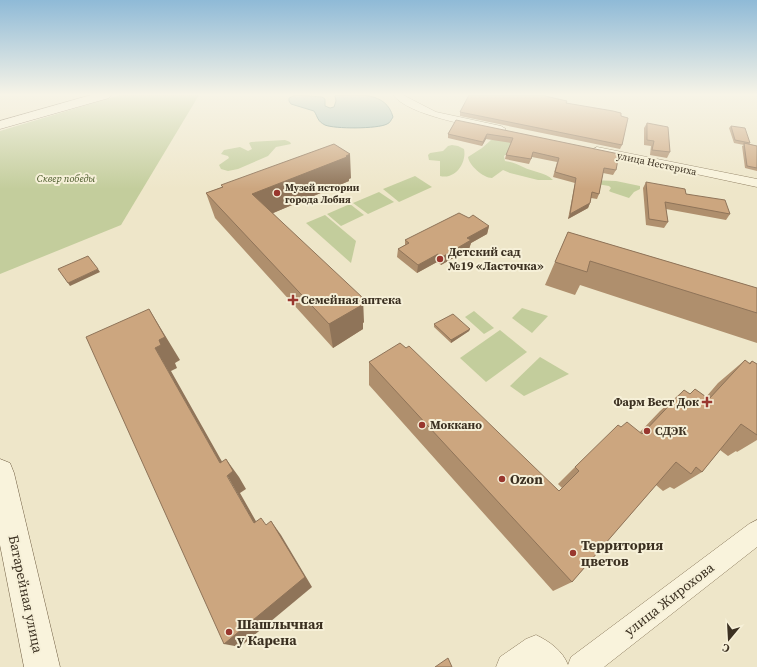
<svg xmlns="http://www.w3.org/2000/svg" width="757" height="667" viewBox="0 0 757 667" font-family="'Source Serif 4',serif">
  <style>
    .green { fill: #c3cd9c }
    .water { fill: #a9c3bd; stroke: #70918c }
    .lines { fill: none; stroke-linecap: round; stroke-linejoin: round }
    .street-casing { stroke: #8b7a5d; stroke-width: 1 }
    .secondary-casing { stroke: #6d5b40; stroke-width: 1 }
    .street { fill: #f9f3dc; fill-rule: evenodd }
    .secondary { fill: #f9f3dc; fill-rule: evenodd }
    .wall { fill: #af8f6d }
    .shaded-wall { fill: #8f7459 }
    .building { fill: #cca67f; stroke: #8f7459 }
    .poi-dot { fill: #99372e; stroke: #f6f0d8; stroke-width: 1.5 }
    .labels { text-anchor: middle; stroke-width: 4; stroke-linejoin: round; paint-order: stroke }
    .far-street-label { font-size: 10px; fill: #3b3021; stroke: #f6f0d8 }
    .far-park-label { font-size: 10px; font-style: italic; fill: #475728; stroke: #f6f0d8 }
    .far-poi-label { font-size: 10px; font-weight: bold; fill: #3b3021; stroke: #f6f0d8; text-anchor: start }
    .poi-label { font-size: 12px; font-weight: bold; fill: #3b3021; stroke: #f6f0d8; text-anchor: start }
    .near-poi-label { font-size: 14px; font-weight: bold; fill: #3b3021; stroke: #f6f0d8; text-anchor: start }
    .near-street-label { font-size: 14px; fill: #3b3021; stroke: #f6f0d8 }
  </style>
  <rect width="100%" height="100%" fill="#eee6c9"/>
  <g class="green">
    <polygon points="120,95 199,95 121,225 0,274 0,131"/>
    <path d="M496,139L510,142L512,145L510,150L504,156L505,161C513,162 517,164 523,167C533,172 545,172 553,180H538L510,173L503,170L492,178C483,178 469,165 468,157L482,148L491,140Z"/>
    <polygon points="285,140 290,142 291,144 276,147 268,156 238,169 228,171 221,169 219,165 229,158 228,156 221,154 224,150 240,147 248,151 252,149 249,143 251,142"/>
    <path d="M452,145L458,146L464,149C467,163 455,180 440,176V161L429,160L428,155L430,153L443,151L448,146Z"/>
    <polygon points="415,176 432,187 399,202 383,189"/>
    <polygon points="590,180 616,181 640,186 640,189 634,192 629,198 611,192 609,191 611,188 609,186 591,183"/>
    <polygon points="379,192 394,202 368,214 353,203"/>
    <polygon points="350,204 364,215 341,226 327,214"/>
    <polygon points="325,215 356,241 351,263 306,223"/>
    <polygon points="522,308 548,316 532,333 512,318"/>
    <polygon points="474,311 494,328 484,334 465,317"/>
    <polygon points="500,330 527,352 486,382 460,358"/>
    <polygon points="540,357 569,374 524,396 510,386"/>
  </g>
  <path class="water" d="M296,95L322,97L325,99V106L330,108L334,107L336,101L335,96L336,95C358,95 386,91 393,117C391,120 390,123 387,124C378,129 334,129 325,125C317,121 318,117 314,111L291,104L289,101V98Z"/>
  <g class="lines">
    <g class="street-casing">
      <g id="street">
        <path d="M393,95H403L436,112L501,126L506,129L501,132C474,126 409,116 393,95Z"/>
        <polygon points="597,147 757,179 757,187 593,152 592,150"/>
        <path d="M757,520V547L604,667H496L500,657L526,639L536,635C549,641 563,651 568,665L571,657L749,524Z"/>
      </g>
    </g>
    <g class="secondary-casing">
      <g id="secondary">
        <polygon points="91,95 111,95 109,98 0,129 0,121"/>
        <polygon points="0,459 10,463 14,473 60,667 24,667 0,545"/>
      </g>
    </g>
    <use href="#street" class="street"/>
    <use href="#secondary" class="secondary"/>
  </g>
  <g class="wall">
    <polygon points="545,96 567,101 567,103 621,116 622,145 620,149 460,116 460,112"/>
    <polygon points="456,120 616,170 613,175 603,173 599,194 597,199 591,198 590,203 588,208 568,219 575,183 553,177 557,162 532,157 529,164 505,159 506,155 511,143 486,139 482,146 448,138 448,134"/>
    <polygon points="647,123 670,152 667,158 650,155 651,146 644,145 644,128"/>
    <polygon points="731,126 750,143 749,144 757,146 757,171 745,168 742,146 744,145 734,143 729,128"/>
    <polygon points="351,178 349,179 349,181 273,213 364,322 363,323 363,329 333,348 215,218 206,193 222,187 221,185"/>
    <polygon points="646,182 686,194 730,214 726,220 666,209 668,222 664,228 646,225 643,188"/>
    <polygon points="469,218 489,226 487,234 471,243 469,249 441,265 437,262 417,273 397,257 398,249 405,245 405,240"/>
    <polygon points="568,232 757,288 757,343 580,285 575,295 545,285"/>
    <polygon points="434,324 470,329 469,331 451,343 434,327"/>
    <polygon points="406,348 559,491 562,488 558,484 575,467 621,427 640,432 660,411 684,390 690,394 695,389 706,397 718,383 745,360 749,363 752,361 757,364 757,440 737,452 736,451 728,456 720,450 702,472 674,489 670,487 663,491 656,485 572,582 553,591 369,385 369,362"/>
  </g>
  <g class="shaded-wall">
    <polygon points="487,134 486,139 482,146 483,142"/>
    <polygon points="350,154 351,178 349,179 349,181 259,219 252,194"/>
    <polygon points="590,203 588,208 568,219 570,214"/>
    <polygon points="489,226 487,234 471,243 469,249 441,265 442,257 467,238"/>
    <polygon points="438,254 437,262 417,273 418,265"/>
    <polygon points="98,269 100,272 70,286 68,283"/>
    <polygon points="363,298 364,322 363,323 363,329 333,348 329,324 358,301"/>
    <polygon points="149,309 180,360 175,363 177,368 171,371 229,474 226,459 239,477 246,489 240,493 265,537 254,523 155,348"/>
    <polygon points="470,329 469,331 451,343 451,340"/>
    <polygon points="271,521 281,535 312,587 240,647 224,644"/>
  </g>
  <g class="building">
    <polygon points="469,95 545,95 545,96 567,101 566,103 613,111 621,113 621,116 628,118 622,145 460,112"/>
    <polygon points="456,120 619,154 616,170 604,168 599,194 592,192 590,203 570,214 576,178 555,172 559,158 533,152 531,159 506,155 513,138 487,134 483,142 448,134"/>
    <polygon points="647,123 668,127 670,152 652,150 654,141 647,140"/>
    <polygon points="731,126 745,128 750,143 735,140"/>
    <polygon points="744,143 757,146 757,168 747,166"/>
    <polygon points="334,144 350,154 346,156 347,157 252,194 363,298 358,301 362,305 329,324 206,193 223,187 221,185"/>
    <polygon points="646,182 685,189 686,194 725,200 730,214 665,202 668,222 649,219"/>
    <polygon points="459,213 469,218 473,215 489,226 467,238 471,240 442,257 438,254 418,265 398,249 409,243 405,240"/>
    <polygon points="568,232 757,288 757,313 590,261 587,272 555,262"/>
    <polygon points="88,256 98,269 68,283 58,269"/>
    <polygon points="149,309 165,337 159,340 161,345 155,348 220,463 226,459 233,471 227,476 254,523 261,518 266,525 271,521 305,577 224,644 86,337"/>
    <polygon points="453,314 470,329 451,340 434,324"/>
    <polygon points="400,343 406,348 409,346 559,491 579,471 575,467 618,425 621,427 627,422 642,434 684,390 690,394 695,389 709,399 745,360 750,364 752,361 757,364 757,435 741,424 702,472 696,467 691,474 676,462 572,582 369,362"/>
    <polygon points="448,658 452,667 435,667"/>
  </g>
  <linearGradient id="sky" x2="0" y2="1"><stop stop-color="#8fbad7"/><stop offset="0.5" stop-color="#f7f4e7"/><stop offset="1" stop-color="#f7f4e7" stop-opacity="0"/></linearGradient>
  <rect width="757" height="189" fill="url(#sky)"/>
  <g class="poi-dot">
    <circle cx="277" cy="193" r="4"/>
    <circle cx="440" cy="259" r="4"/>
    <path d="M291 294h4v4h4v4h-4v4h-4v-4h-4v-4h4z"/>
    <path d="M705 396h4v4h4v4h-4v4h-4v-4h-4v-4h4z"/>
    <circle cx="422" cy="425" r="4"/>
    <circle cx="647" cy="431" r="4"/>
    <circle cx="502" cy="479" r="4"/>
    <circle cx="573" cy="553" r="4"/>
    <circle cx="229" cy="632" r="4"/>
  </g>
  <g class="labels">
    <g class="far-street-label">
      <text transform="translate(657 163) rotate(12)" y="4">улица Нестериха</text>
    </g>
    <g class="far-park-label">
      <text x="66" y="182">Сквер победы</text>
    </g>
    <g class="far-poi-label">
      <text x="285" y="191">Музей истории<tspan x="285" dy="12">города Лобня</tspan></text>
    </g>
    <g class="poi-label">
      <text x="448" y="256">Детский сад<tspan x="448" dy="14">№19 «Ласточка»</tspan></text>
      <text x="301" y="304">Семейная аптека</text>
      <text x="699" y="406" text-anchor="end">Фарм Вест Док</text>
      <text x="430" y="429">Моккано</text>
      <text x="655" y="435">СДЭК</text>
    </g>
    <g class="near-poi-label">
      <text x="510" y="484">Ozon</text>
      <text x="581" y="550">Территория<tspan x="581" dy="16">цветов</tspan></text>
      <text x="237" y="629">Шашлычная<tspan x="237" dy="16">у Карена</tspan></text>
    </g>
    <g class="near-street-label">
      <text transform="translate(26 594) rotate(78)" y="5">Батарейная улица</text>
      <text transform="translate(669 599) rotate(-38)" y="5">улица Жирохова</text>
    </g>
  </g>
  <g transform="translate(729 639) rotate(198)" stroke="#f6f0d8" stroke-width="3" paint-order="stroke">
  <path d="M0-3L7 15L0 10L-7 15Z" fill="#3b3021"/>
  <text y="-6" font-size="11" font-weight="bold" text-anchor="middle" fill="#3b3021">С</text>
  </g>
</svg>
